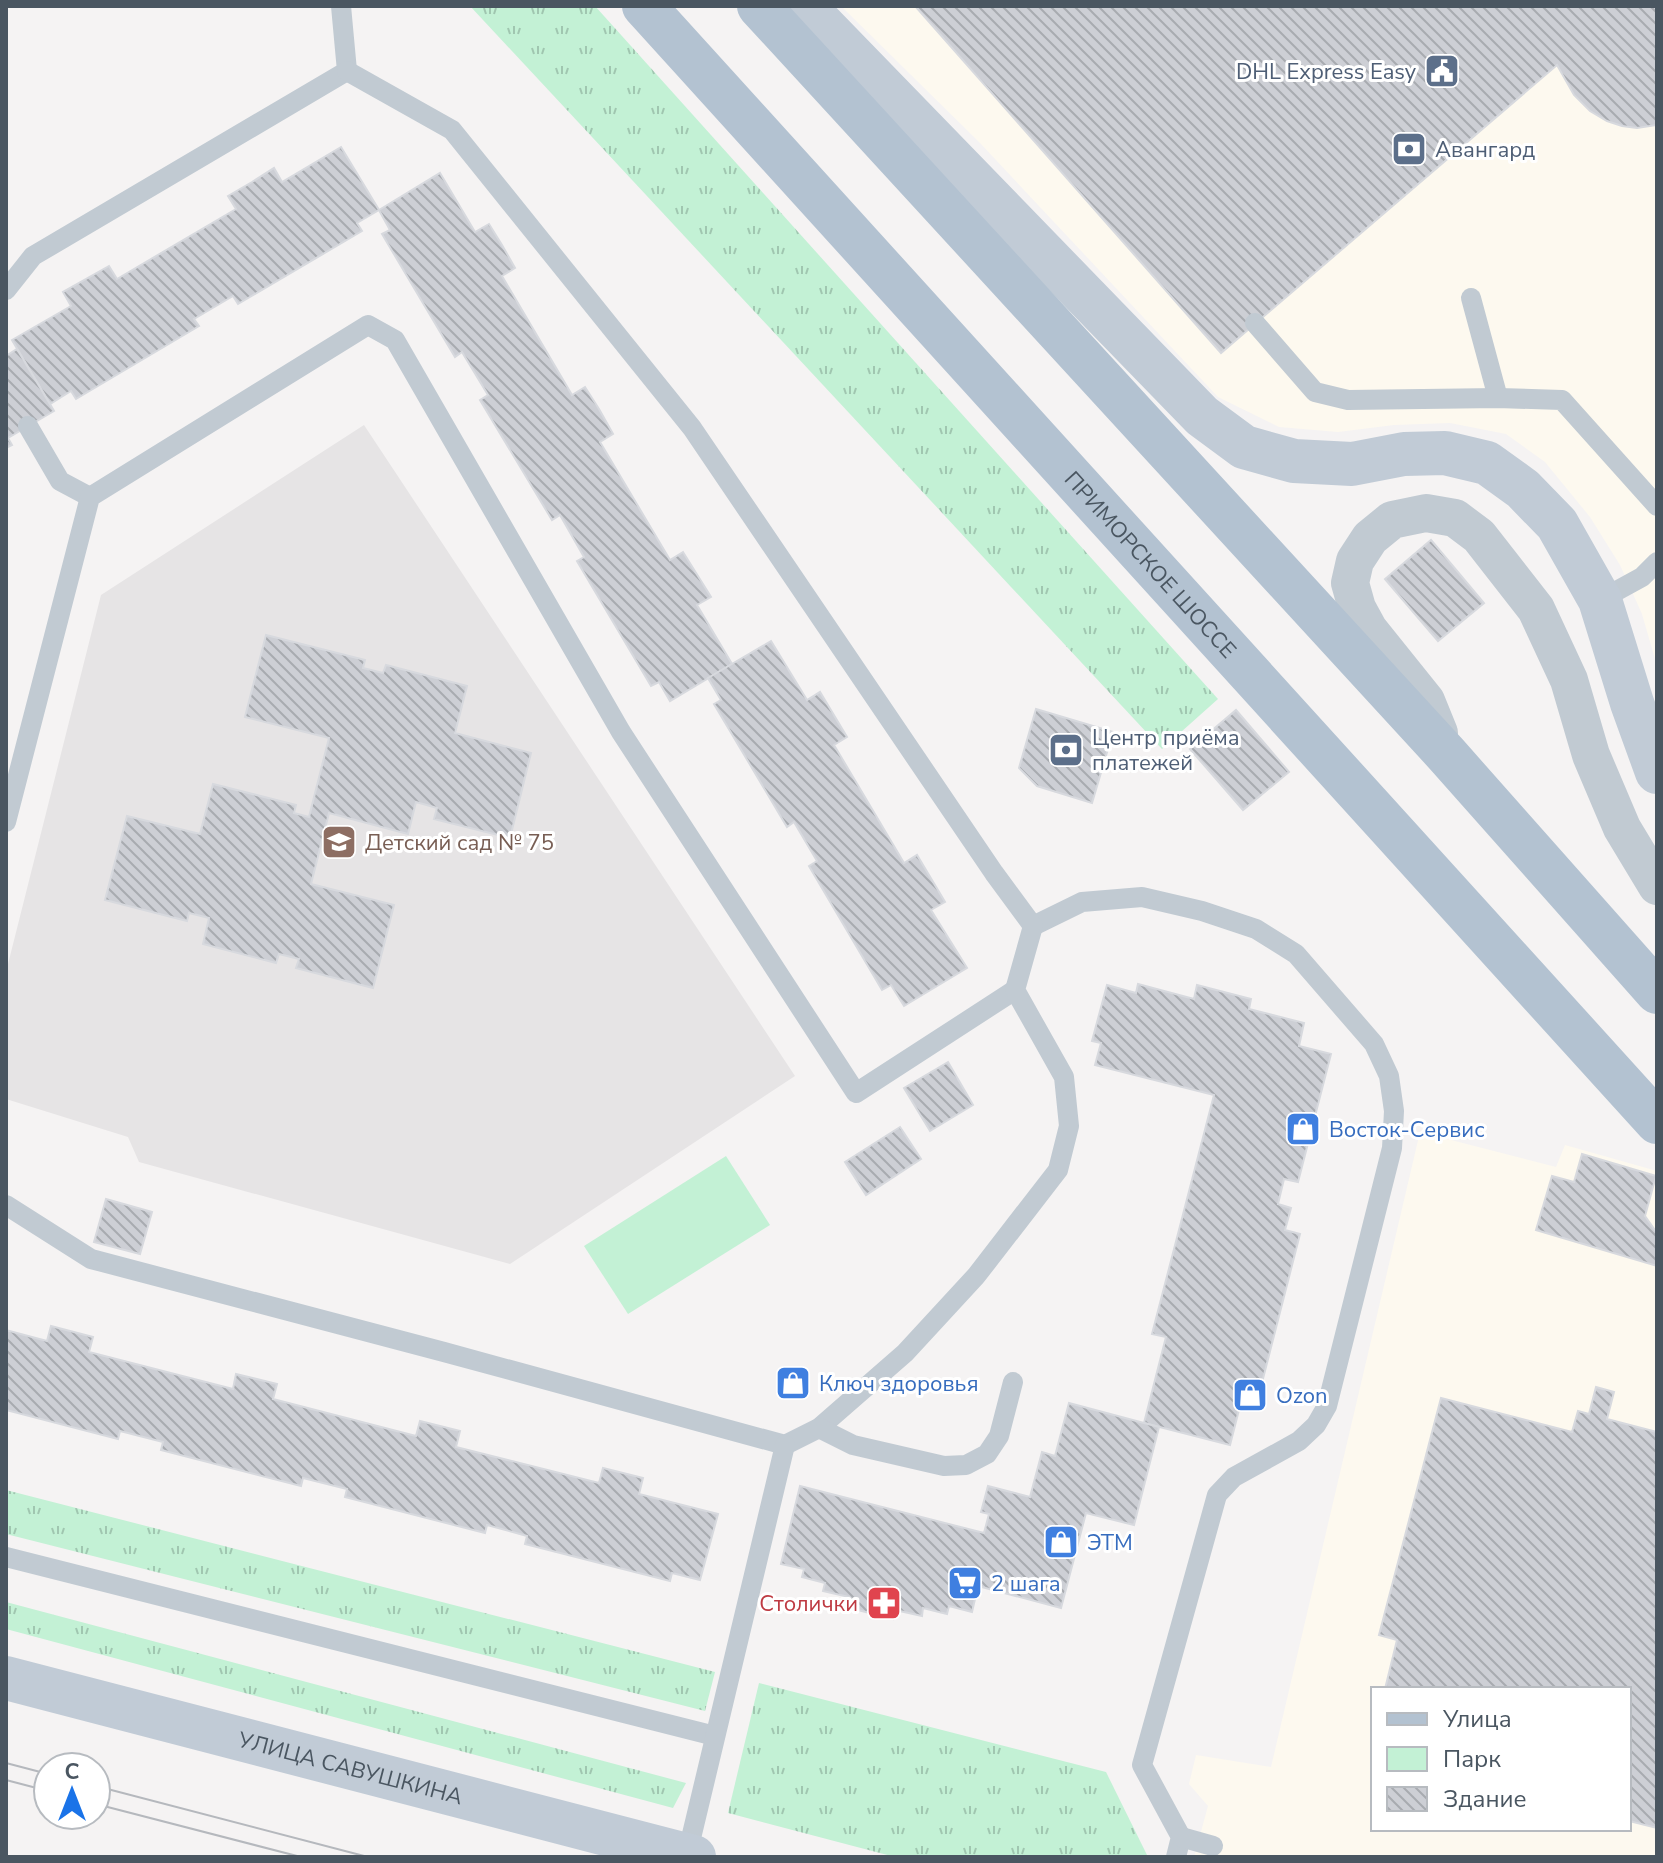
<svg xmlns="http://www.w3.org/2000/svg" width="1663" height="1863" viewBox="0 0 1663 1863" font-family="'Nunito Sans',sans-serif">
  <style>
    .commercial { fill: #fdf9ef; fill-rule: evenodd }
    .education { fill: #e6e4e5 }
    .grass { fill: url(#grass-tufts) }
    .park { fill: #c3f1d5 }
    .building { fill: url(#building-back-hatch); stroke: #d7d9de; stroke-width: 2 }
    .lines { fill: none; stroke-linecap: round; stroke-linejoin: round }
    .lane { stroke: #c1cad2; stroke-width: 20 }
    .street { stroke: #c1cad2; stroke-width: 38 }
    .secondary { stroke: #c1cbd6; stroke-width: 44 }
    .primary { stroke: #b3c2d1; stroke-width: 44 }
    .tram { stroke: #b5b8bd; stroke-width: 2 }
    .labels { text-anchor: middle; stroke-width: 6; stroke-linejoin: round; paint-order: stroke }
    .service-label { font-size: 22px; fill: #4e5e75; stroke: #fff; text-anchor: start }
    .street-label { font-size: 22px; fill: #4a5661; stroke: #fff }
    .education-label { font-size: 22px; fill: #785e54; stroke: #fff; text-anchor: start }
    .shop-label { font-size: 22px; fill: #366cbe; stroke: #fff; text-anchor: start }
    .health-label { font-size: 22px; fill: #be3a42; stroke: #fff; text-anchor: end }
  </style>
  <defs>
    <pattern id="grass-tufts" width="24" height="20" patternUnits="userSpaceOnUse" patternTransform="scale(2)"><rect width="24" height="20" fill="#c3f1d5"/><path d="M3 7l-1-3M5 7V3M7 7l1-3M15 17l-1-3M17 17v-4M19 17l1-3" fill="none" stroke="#a0c6b0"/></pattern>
    <pattern id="building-back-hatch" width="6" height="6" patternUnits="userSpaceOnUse" patternTransform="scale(2)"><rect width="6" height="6" fill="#cdcfd5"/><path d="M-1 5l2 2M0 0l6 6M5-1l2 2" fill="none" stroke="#a8abb0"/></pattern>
  </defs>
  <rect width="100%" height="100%" fill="#f5f3f3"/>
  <g class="commercial">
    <polygon points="841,6 1657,6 1657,666 1642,614 1620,565 1590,517 1545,462 1506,434 1450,423 1394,425 1338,432 1279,427 1218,397 980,143"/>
    <path d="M1420,1132L1556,1167L1565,1145L1657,1171V1857H1194L1208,1806L1189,1784L1196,1755L1271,1767ZM1373,1689H1629V1829H1373Z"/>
  </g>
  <polygon class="education" points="364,425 795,1076 510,1264 139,1162 128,1137 6,1099 6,972 101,595"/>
  <g class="grass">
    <polygon points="470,6 595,6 1218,699 1162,749"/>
    <polygon points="6,1490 715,1672 705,1711 6,1534"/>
    <polygon points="6,1602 686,1783 673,1808 6,1629"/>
    <polygon points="759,1683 1106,1772 1148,1857 895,1857 728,1813"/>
  </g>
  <polygon class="park" points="726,1156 770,1225 628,1314 584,1246"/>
  <g class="building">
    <polygon points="915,6 1657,6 1657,125 1637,128 1622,126 1607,121 1590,111 1574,95 1557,65 1221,353"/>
    <polygon points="341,147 379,210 357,223 362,231 238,304 233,296 194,319 199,326 76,399 71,391 50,404 12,340 71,306 63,292 109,266 117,279 236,209 228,196 252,182 274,168 282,182"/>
    <polygon points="440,173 475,232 489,224 502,245 515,268 502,276 572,395 585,387 599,409 613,434 600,442 670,560 683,552 711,597 697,605 732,664 670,701 659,682 651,686 577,561 584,557 560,515 552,520 480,400 488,395 462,352 455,357 382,234 390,230 379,210"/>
    <polygon points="17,349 54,411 8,438 12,445 6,448 6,356"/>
    <polygon points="1431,540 1484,603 1438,641 1385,579"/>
    <polygon points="266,635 365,660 363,668 383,673 386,665 467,686 455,733 531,753 510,838 434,819 437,808 416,802 408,834 329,813 311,884 394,905 373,988 296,968 299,959 279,954 276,963 203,944 209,918 189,913 187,921 105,900 127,816 200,834 213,784 296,805 294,813 309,817 329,738 245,717"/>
    <polygon points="771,641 807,700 820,692 847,737 834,745 904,863 917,855 945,902 931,910 967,968 904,1006 891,985 882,990 809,866 817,861 794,822 787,827 714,704 721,700 708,678"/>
    <polygon points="1036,709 1113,732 1092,803 1037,786 1019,768"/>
    <polygon points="1236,710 1289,772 1243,810 1190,749"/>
    <polygon points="1138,984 1194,999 1197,985 1251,999 1249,1009 1304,1023 1299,1046 1331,1054 1298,1182 1284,1179 1278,1204 1291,1208 1285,1230 1300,1234 1256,1406 1241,1402 1230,1445 1144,1423 1166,1337 1152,1334 1214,1095 1095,1065 1101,1043 1092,1041 1107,985 1136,993"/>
    <polygon points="948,1062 973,1105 930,1131 904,1088"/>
    <polygon points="900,1127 921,1159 866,1195 845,1162"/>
    <polygon points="1582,1154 1656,1176 1645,1216 1657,1233 1657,1266 1536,1230 1552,1176 1574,1182"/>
    <polygon points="106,1199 152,1212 140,1254 94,1242"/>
    <polygon points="51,1326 93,1337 89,1352 233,1389 236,1374 277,1384 273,1399 416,1436 420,1421 460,1431 456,1447 599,1483 603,1468 643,1478 639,1494 718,1514 700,1580 672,1573 670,1581 525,1544 527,1536 487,1525 485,1533 345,1497 347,1489 303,1478 301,1486 161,1450 163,1442 120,1431 118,1439 6,1410 6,1330 47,1341"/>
    <circle cx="793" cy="1383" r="13"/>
    <polygon points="1596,1387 1614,1392 1607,1419 1657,1432 1657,1828 1629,1821 1629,1689 1385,1689 1397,1640 1379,1635 1441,1398 1572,1432 1578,1411 1589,1414"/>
    <polygon points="1069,1403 1159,1427 1134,1525 1086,1513 1061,1608 978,1586 972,1612 949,1606 947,1614 923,1608 922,1616 895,1610 893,1619 846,1607 849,1597 823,1591 825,1583 802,1577 804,1569 781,1564 800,1486 984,1533 989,1514 981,1512 988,1486 1030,1497 1042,1452 1055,1456"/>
  </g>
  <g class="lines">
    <g class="lane">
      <polyline points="6,290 33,256 347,71 341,6"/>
      <polyline points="1471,298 1498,398"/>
      <polyline points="1255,323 1315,392 1348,400 1498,398 1562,400 1657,506"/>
      <polyline points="28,426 60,481 90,497"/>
      <polyline points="1600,600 1642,577 1657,562"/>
      <polyline points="6,822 90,497 368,325 395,340 621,732 856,1093 1015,990"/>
      <polyline points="1033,926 1082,902 1142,897 1202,911 1256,929 1296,954 1374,1044 1389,1076 1394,1111 1392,1148 1327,1406 1316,1425 1299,1441 1234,1477 1217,1495 1142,1765 1181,1837 1176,1857"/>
      <polyline points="6,1205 91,1259 444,1352 785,1445 819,1428 905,1353 976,1276 1058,1170 1069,1126 1064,1077 1015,990 1033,926 994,873 692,428 452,130 347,71"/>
      <polyline points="819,1428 853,1445 944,1466 966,1465 987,1454 999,1436 1013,1382"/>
      <polyline points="6,1557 715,1736"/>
      <polyline points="1181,1837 1213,1846"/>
      <polyline points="687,1855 785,1445"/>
    </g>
    <polyline class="street" points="1439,733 1426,701 1369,630 1357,608 1350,583 1355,561 1370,538 1392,520 1426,513 1455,518 1479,536 1536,609 1569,680 1591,755 1622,828 1657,886"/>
    <g class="secondary">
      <polyline points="804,6 1202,416 1244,447 1294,461 1352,464 1404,454 1445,453 1487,463 1523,489 1557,524 1600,600 1632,703 1657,772"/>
      <path id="s1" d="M6,1678L694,1857"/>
    </g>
    <g class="primary">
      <path id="s2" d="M644,6L1657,1122"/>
      <polyline points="759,6 1447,755 1657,992"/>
    </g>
    <g class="tram">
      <polyline points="6,1763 48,1774"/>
      <polyline points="6,1780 48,1791"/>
      <polyline points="96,1786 368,1857"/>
      <polyline points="96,1804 301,1857"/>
    </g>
  </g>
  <defs>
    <g id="civic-square" transform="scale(1.8)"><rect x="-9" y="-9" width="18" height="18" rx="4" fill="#5c6f8a" stroke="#fff"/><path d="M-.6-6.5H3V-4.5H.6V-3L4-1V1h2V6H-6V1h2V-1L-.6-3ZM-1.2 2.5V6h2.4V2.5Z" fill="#fff"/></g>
    <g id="bank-square" transform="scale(1.8)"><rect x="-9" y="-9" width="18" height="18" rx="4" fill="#5c6f8a" stroke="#fff"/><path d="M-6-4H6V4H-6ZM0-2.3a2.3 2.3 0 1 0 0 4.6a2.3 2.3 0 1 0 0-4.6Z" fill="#fff"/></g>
    <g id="school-square" transform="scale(1.8)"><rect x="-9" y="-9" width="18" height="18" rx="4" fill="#8d6e63" stroke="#fff"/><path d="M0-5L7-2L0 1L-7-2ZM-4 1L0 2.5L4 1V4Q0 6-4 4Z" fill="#fff"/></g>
    <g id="shop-square" transform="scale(1.8)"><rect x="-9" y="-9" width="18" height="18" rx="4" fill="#3f7fe0" stroke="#fff"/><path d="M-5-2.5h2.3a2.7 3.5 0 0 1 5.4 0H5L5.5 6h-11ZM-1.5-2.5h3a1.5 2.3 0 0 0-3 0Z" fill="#fff"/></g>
    <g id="supermarket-square" transform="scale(1.8)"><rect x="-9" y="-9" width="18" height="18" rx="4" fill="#3f7fe0" stroke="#fff"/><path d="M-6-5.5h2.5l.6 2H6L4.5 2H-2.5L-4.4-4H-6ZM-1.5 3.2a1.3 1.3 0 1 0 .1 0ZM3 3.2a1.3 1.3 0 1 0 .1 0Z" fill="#fff"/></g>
    <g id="pharmacy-square" transform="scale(1.8)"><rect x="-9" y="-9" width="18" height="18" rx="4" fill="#e0444e" stroke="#fff"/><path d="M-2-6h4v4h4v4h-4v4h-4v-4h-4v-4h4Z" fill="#fff"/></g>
  </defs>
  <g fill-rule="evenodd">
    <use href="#civic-square" x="1442" y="71"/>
    <use href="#bank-square" x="1409" y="149"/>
    <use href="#bank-square" x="1066" y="750"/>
    <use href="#school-square" x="339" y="842"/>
    <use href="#shop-square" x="1303" y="1129"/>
    <use href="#shop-square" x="793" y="1383"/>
    <use href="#shop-square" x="1250" y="1395"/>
    <use href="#shop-square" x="1061" y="1542"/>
    <use href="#supermarket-square" x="965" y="1583"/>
    <use href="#pharmacy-square" x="884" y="1603"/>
  </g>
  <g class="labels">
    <g class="service-label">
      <text x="1416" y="79" text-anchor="end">DHL Express Easy</text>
      <text x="1435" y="157">Авангард</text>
      <text x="1092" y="745">Центр приёма<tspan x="1092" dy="25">платежей</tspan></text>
    </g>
    <g class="street-label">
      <text dy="8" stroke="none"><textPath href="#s2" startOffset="754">ПРИМОРСКОЕ ШОССЕ</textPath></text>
      <text dy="8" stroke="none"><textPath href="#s1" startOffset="356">УЛИЦА САВУШКИНА</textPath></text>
    </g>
    <g class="education-label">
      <text x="365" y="850">Детский сад № 75</text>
    </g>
    <g class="shop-label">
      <text x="1329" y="1137">Восток-Сервис</text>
      <text x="819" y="1391">Ключ здоровья</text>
      <text x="1276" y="1403">Ozon</text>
      <text x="1087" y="1550">ЭТМ</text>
      <text x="991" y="1591">2 шага</text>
    </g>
    <g class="health-label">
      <text x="858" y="1611">Столички</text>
    </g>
  </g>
  <rect width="1663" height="1863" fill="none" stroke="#4a5661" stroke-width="16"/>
  <rect x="1371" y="1687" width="260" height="144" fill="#ffffff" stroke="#b7bbc0" stroke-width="2"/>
  <rect x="1387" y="1713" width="40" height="12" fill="#b3c2d1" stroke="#b7bbc0" stroke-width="2"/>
  <text x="1443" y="1727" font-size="24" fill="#4a5661">Улица</text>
  <rect x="1387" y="1747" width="40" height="24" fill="#c3f1d5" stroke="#b7bbc0" stroke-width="2"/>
  <text x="1443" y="1767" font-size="24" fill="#4a5661">Парк</text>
  <rect x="1387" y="1787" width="40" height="24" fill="url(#building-back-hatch)" stroke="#b7bbc0" stroke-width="2"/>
  <text x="1443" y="1807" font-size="24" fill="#4a5661">Здание</text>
  <g transform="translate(72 1791)"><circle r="38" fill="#ffffff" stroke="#b7bbc0" stroke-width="2"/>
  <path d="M0-6L14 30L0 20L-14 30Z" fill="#1a73e8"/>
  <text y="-12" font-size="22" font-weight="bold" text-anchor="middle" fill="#4a5661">С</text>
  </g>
</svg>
